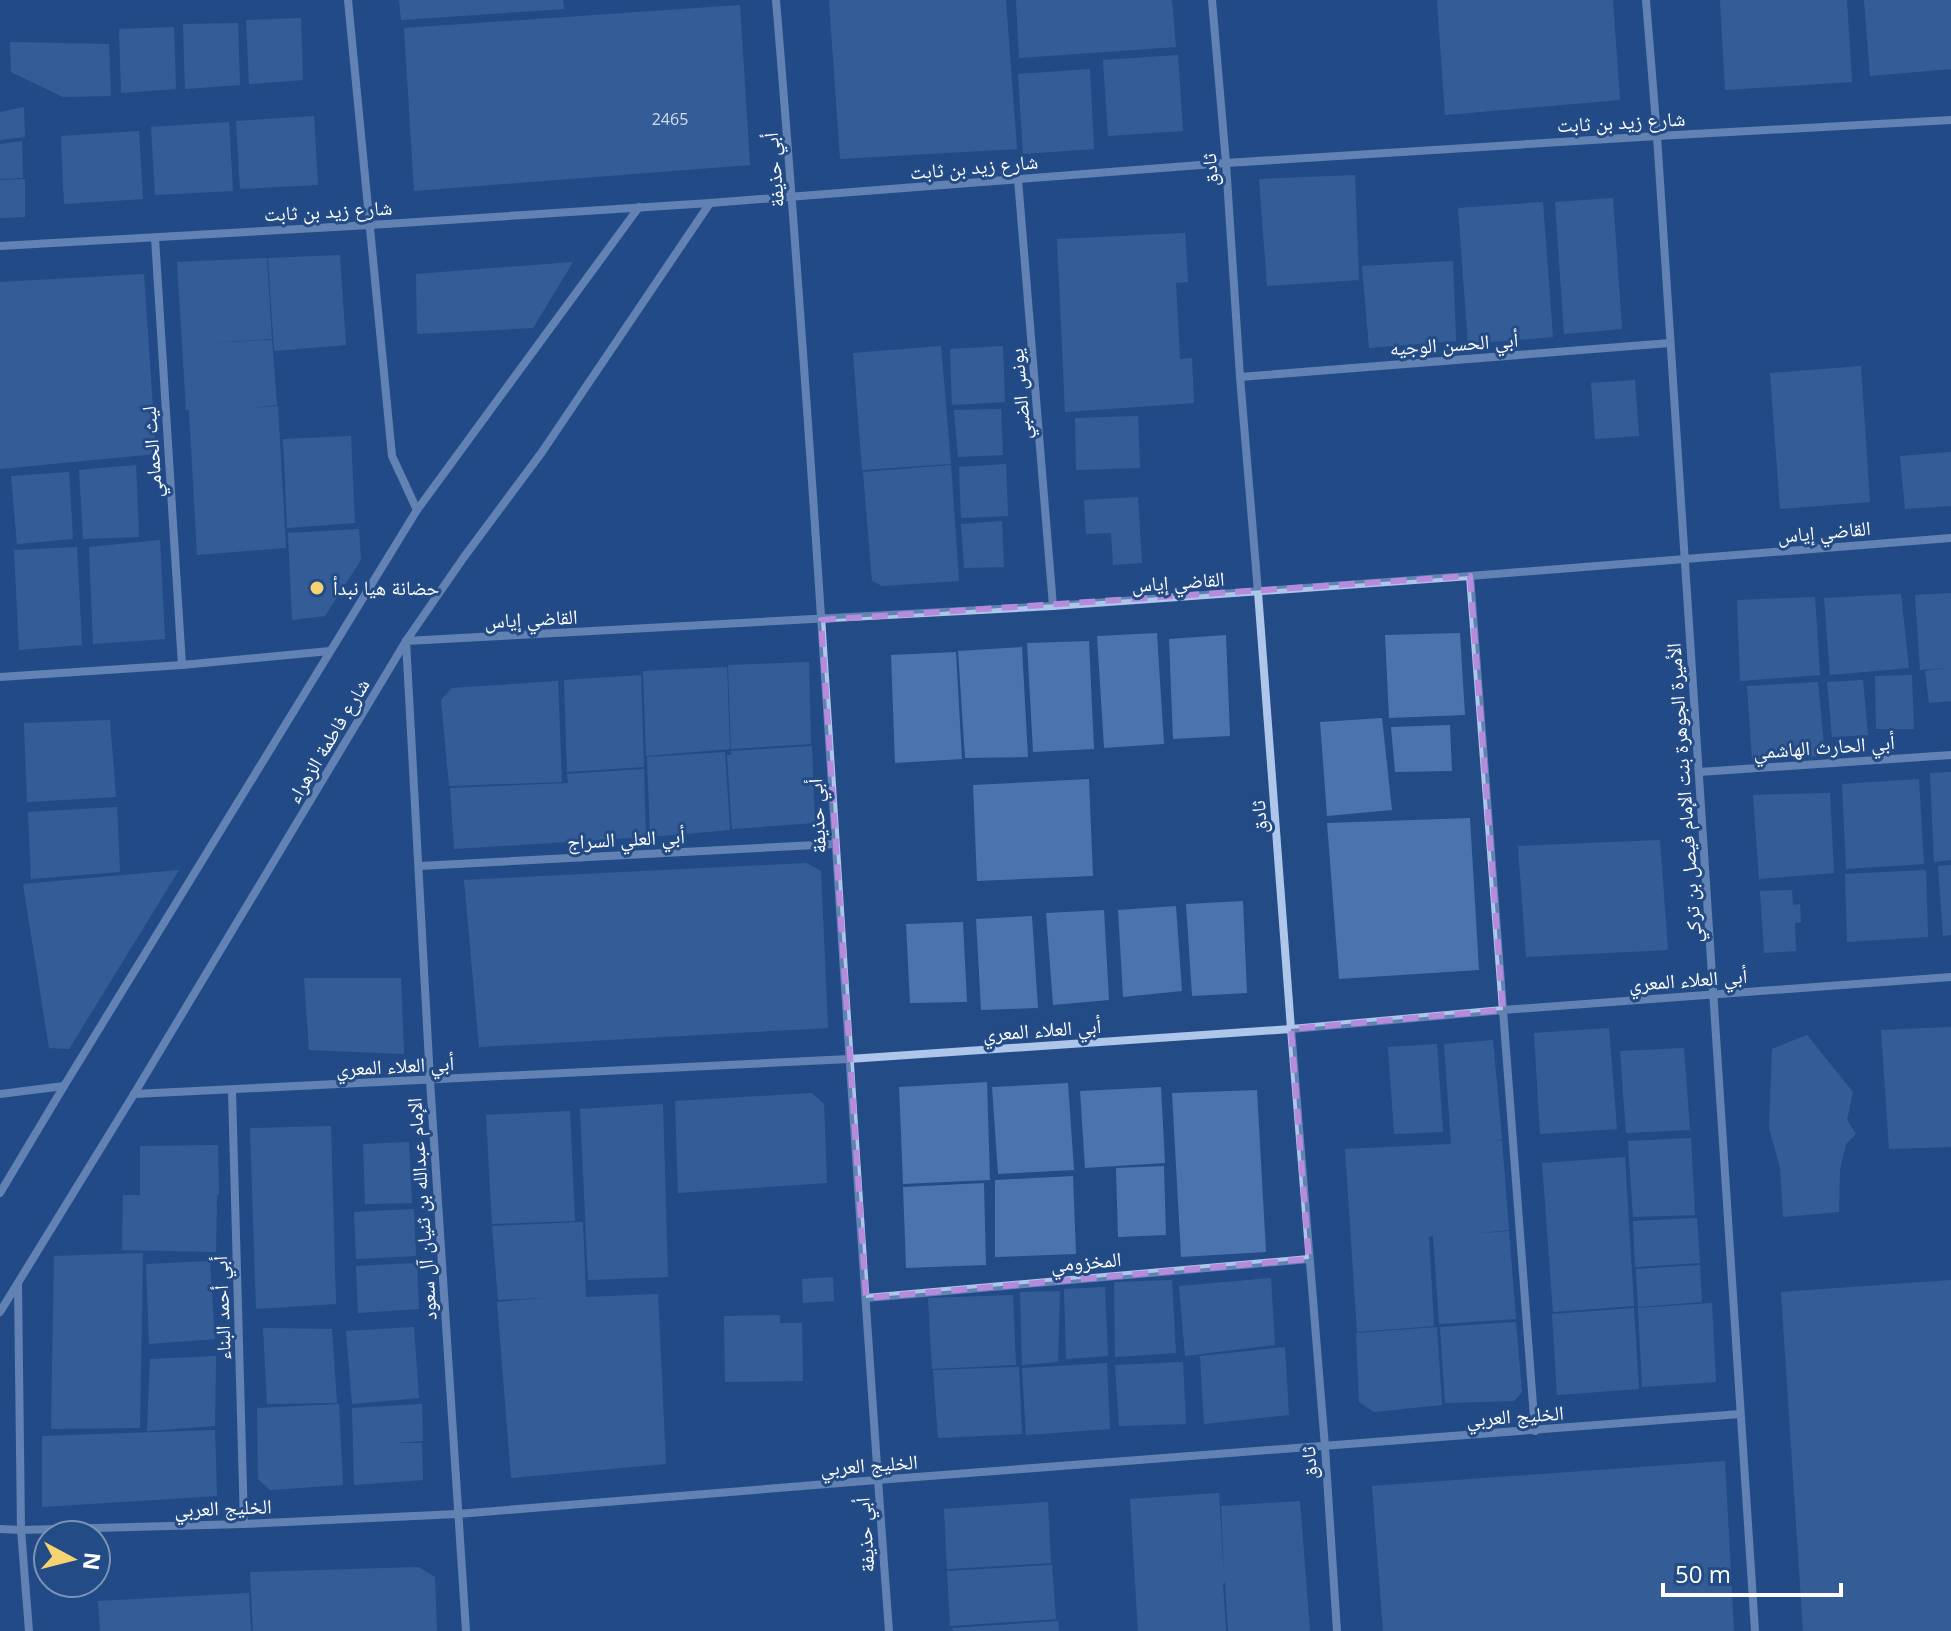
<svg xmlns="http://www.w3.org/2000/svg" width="1951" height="1631" viewBox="0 0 1951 1631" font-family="'Open Sans','Noto Naskh Arabic',sans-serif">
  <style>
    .building { fill: #4b74ae }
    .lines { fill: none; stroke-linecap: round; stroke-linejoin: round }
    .minor { stroke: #adc6e9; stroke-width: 8 }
    .marked { fill: none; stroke: #b68bdc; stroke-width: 6; stroke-dasharray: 16 10; stroke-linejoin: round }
    .poi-dot { fill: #f4d370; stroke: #234b86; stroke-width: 3 }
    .labels { text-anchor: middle; stroke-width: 6; stroke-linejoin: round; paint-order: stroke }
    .number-label { font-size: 16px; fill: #d2dceb }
    .street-label { font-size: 20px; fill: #fff; stroke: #234b86 }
    .poi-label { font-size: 20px; fill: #fff; stroke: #234b86; text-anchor: start }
  </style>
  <rect width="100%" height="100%" fill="#234b86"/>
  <g class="building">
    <polygon points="399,0 563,0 564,9 401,20"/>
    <polygon points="829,0 1006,0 1017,149 840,159"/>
    <polygon points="1016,0 1172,0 1176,47 1019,58"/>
    <polygon points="1437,0 1613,0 1620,100 1445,115"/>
    <polygon points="1720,0 1847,0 1852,82 1725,90"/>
    <polygon points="1864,0 1951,0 1951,69 1870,76"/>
    <polygon points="740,5 750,165 414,191 404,28"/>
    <polygon points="301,18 303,80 249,84 246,20"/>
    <polygon points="238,23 240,85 185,89 183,24"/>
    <polygon points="174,27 176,89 121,93 119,29"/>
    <polygon points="10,42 109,44 111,96 63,97 11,72"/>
    <polygon points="1178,55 1183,131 1108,136 1103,60"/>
    <polygon points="1090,69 1094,149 1023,154 1018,74"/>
    <polygon points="24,107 25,137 0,140 0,112"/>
    <polygon points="314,116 318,185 240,189 236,121"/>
    <polygon points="229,122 233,191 155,195 151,127"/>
    <polygon points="139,131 143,199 64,204 61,136"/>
    <polygon points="22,141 23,178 0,179 0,144"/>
    <polygon points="1355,175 1359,280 1267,286 1259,179"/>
    <polygon points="25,179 25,217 0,218 0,180"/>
    <polygon points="1613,198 1622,329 1564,334 1555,202"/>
    <polygon points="1543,202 1553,337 1468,344 1458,208"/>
    <polygon points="1185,233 1188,282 1176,283 1180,359 1192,358 1194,403 1065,412 1057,239"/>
    <polygon points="340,255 346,345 274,351 268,258"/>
    <polygon points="267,258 272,339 207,343 272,340 277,405 250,408 278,406 286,548 197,555 189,410 186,410 177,262"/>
    <polygon points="1453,261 1456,341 1369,348 1362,266"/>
    <polygon points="573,262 533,328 417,334 416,274"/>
    <polygon points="144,274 156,454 0,469 0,282"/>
    <polygon points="941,346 951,464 862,470 853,353"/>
    <polygon points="1003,346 1005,402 952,405 950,349"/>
    <polygon points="1861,366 1870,502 1780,509 1770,373"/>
    <polygon points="1635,380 1639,436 1595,439 1591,383"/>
    <polygon points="1001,409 1003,455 958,457 954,410"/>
    <polygon points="1138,416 1140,468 1076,470 1075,418"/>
    <polygon points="351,436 355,523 287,528 283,439"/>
    <polygon points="1951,452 1951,506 1905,509 1900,456"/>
    <polygon points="1006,464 1008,516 961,518 959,467"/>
    <polygon points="136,465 139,537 83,539 79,470"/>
    <polygon points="951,465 959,581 882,586 872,581 863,472"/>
    <polygon points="69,472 73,539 17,544 11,476"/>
    <polygon points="1138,497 1142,563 1113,565 1111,533 1086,534 1084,500"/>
    <polygon points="1002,521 1004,567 964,568 961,524"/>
    <polygon points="359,529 361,560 325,616 292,620 288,533"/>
    <polygon points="160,540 165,639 93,644 89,547"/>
    <polygon points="77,547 82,645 19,650 14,550"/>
    <polygon points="1951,593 1951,701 1929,703 1925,671 1946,668 1920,670 1915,595"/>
    <polygon points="1901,594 1909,668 1830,675 1824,598"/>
    <polygon points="1815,597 1820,675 1740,681 1737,600"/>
    <polygon points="1157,633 1164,744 1104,748 1097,636"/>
    <polygon points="1460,633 1465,715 1389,718 1385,635"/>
    <polygon points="1226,635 1230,736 1173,739 1169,639"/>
    <polygon points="1089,641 1094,749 1033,752 1027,643"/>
    <polygon points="1022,647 1028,757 965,758 958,651"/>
    <polygon points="956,652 962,759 895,763 891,655"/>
    <polygon points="809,662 811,744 731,749 728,665"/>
    <polygon points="727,667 730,749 646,756 643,671"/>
    <polygon points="641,675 644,767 567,772 564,680"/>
    <polygon points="1912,675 1914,729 1876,729 1875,676"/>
    <polygon points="1863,680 1868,735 1832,737 1827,682"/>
    <polygon points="558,681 562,782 449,786 441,700 452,688"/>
    <polygon points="1818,682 1825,756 1752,760 1747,686"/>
    <polygon points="1382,718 1392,810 1327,816 1320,722"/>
    <polygon points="110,720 116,797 27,802 24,723"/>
    <polygon points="1450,725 1452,771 1395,772 1391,727"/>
    <polygon points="812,746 815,823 732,829 727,755 731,755 731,751"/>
    <polygon points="725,752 730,830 650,837 647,757"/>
    <polygon points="644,769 646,837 454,849 450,788 568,783 567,774"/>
    <polygon points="1951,772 1951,860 1934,862 1930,773"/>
    <polygon points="1089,779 1093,876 977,881 973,785"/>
    <polygon points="1919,779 1924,864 1846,869 1842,784"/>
    <polygon points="1830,793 1834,873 1759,879 1753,795"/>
    <polygon points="117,807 120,872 31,879 28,812"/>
    <polygon points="1470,818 1479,970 1339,979 1327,823"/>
    <polygon points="1660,840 1668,950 1526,957 1518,846"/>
    <polygon points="806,863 821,871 828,1028 479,1047 464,880"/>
    <polygon points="1951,865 1951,935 1943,936 1938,866"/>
    <polygon points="179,870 69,1049 49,1048 23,884"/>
    <polygon points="1926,870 1928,937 1847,942 1845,874"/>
    <polygon points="1792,890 1793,905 1800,904 1801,922 1795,923 1796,951 1764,953 1760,891"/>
    <polygon points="1243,901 1247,993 1192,996 1186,904"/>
    <polygon points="1176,906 1182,991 1123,997 1118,910"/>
    <polygon points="1104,910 1109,1000 1053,1005 1046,913"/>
    <polygon points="1032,916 1038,1008 981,1010 976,919"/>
    <polygon points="963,922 967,1002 910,1003 906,924"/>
    <polygon points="304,978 401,978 404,1054 309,1050"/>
    <polygon points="1951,1027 1951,1147 1889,1149 1881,1030"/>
    <polygon points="1609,1028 1617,1129 1540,1134 1534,1033"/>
    <polygon points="1807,1035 1853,1092 1847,1120 1856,1134 1846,1144 1840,1169 1839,1212 1783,1217 1780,1167 1769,1128 1772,1049"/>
    <polygon points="1493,1040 1502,1139 1492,1141 1502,1140 1509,1230 1472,1234 1509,1231 1516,1319 1439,1324 1433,1236 1429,1237 1434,1326 1357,1332 1345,1149 1451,1144 1444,1044"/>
    <polygon points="1437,1044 1443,1132 1394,1134 1388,1047"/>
    <polygon points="1684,1048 1690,1130 1626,1133 1620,1051"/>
    <polygon points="987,1082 990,1180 903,1184 899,1087"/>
    <polygon points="1068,1083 1074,1170 998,1174 992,1087"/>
    <polygon points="1161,1087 1165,1163 1085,1168 1080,1091"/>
    <polygon points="1257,1090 1266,1252 1181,1257 1172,1093"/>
    <polygon points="812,1093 824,1104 827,1183 678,1193 675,1101"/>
    <polygon points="663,1104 668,1277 588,1280 580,1109"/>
    <polygon points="570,1111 575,1221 492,1224 486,1115"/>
    <polygon points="331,1126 336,1304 256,1309 250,1128"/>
    <polygon points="1691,1138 1695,1215 1633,1217 1628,1141"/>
    <polygon points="409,1142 412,1203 365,1204 363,1144"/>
    <polygon points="218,1145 219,1195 217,1195 216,1252 122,1250 123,1195 140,1195 140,1146"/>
    <polygon points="1625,1157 1634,1306 1553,1312 1542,1163"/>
    <polygon points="1164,1166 1166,1235 1118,1237 1116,1168"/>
    <polygon points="1073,1176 1076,1254 995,1257 995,1180"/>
    <polygon points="984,1183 986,1265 906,1268 903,1187"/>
    <polygon points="414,1209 416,1256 356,1259 354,1212"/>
    <polygon points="1697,1218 1700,1263 1635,1267 1633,1221"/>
    <polygon points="583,1222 586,1297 658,1294 666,1464 511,1478 497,1302 545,1298 498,1300 492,1226"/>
    <polygon points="143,1253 140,1428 51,1429 54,1256"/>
    <polygon points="210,1261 215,1339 149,1344 146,1264"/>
    <polygon points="417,1263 419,1309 358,1313 356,1266"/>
    <polygon points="1700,1265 1702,1302 1638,1307 1636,1269"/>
    <polygon points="833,1277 834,1301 803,1303 802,1279"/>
    <polygon points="1271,1278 1275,1345 1185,1356 1179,1286"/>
    <polygon points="1172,1280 1176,1353 1115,1357 1114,1282"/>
    <polygon points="1951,1280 1951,1631 1803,1631 1781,1292"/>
    <polygon points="1105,1287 1108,1356 1066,1359 1064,1289"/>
    <polygon points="1060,1291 1058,1362 1022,1365 1020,1292"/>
    <polygon points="1013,1295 1016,1365 932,1369 928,1298"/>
    <polygon points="1712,1303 1716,1382 1642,1387 1638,1308"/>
    <polygon points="1634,1308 1639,1389 1557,1395 1552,1314"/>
    <polygon points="780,1315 780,1323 802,1323 803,1381 725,1382 724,1316"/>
    <polygon points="1516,1322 1522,1392 1514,1401 1445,1403 1440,1327"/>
    <polygon points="414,1327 419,1398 352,1404 346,1331"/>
    <polygon points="1437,1327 1442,1405 1374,1412 1359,1402 1356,1333"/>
    <polygon points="263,1328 332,1329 337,1403 267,1404"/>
    <polygon points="1285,1347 1289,1415 1204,1424 1200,1356"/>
    <polygon points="216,1356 215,1426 147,1431 150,1359"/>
    <polygon points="1183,1362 1186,1424 1119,1426 1115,1365"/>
    <polygon points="1107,1363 1110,1429 1026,1435 1022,1368"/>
    <polygon points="1019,1367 1022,1434 938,1438 933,1370"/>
    <polygon points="339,1404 343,1485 270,1490 258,1479 257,1408"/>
    <polygon points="422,1404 423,1441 395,1443 422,1443 423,1480 354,1485 352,1408"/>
    <polygon points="215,1430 217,1496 42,1507 42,1436"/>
    <polygon points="1725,1461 1734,1631 1383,1631 1372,1486"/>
    <polygon points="1219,1493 1224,1578 1221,1506 1300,1501 1310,1631 1228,1631 1225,1582 1223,1584 1226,1631 1138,1631 1130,1499"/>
    <polygon points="1048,1502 1051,1563 947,1569 944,1509"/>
    <polygon points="1052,1565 1056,1619 950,1626 947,1571"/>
    <polygon points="418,1567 435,1577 437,1631 253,1631 250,1572"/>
    <polygon points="249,1593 251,1631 100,1631 98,1601"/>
    <polygon points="1058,1621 1059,1631 953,1631 952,1628"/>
  </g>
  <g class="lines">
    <g class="minor">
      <polyline points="348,0 392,456 417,510"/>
      <path d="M776,0C821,543 848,1088 889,1631"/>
      <polyline points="1212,0 1226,163 1240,377 1258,592 1291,1029 1325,1447 1337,1631"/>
      <polyline points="1646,0 1657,136 1755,1631"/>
      <polyline points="1018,179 1053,606"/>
      <polyline points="155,238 182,665"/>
      <polyline points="0,246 370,225 710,203 1226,163 1657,136 1951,120"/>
      <polyline points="1240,377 1670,343"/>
      <polyline points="1470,576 1535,1431"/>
      <polyline points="0,677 182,665 330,651"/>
      <polyline points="1699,772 1951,755"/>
      <polyline points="419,866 835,844"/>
      <polyline points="232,1091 244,1524"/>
      <polyline points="0,1094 64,1086"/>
      <polyline points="134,1094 849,1059 1291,1029 1503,1010 1951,977"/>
      <polyline points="0,1193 64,1086 417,510 639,207"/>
      <polyline points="18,1285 21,1530 29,1631"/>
      <polyline points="866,1298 1309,1259"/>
      <polyline points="0,1312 134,1094 406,641 464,557 542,452 710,203"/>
      <polyline points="0,1529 21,1530 244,1524 457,1514 877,1480 1740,1414"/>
      <polyline points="466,1631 430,1080 406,641 1053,606 1470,576 1951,538"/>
    </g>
  </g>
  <path d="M0 0H1951V1631H0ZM1470,576L1503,1010L1291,1029L1309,1259L866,1298L821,620Z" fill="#234b86" fill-opacity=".55" fill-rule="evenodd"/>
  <path class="marked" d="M1470,576L1503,1010L1291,1029L1309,1259L866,1298L821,620Z"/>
  <circle class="poi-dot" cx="317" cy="588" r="8"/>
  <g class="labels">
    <g class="number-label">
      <text x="670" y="125">2465</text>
    </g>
    <g class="street-label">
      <text transform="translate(1621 122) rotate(-3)" y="7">شارع زيد بن ثابت</text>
      <text transform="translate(974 167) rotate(-5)" y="7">شارع زيد بن ثابت</text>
      <text transform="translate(774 170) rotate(-95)" y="7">أبي حذيفة</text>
      <text transform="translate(1210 170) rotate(-94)" y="7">ثادق</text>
      <text transform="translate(328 211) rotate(-3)" y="7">شارع زيد بن ثابت</text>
      <text transform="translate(1454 344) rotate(-4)" y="7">أبي الحسن الوجيه</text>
      <text transform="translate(1020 394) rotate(-95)" y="7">يونس الضبي</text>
      <text transform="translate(152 452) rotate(-94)" y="7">ليث الحمامي</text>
      <text transform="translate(1824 532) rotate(-5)" y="7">القاضي إياس</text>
      <text transform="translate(1178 582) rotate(-4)" y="7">القاضي إياس</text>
      <text transform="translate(531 619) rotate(-3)" y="7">القاضي إياس</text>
      <text transform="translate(328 741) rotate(-59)" y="7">شارع فاطمة الزهراء</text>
      <text transform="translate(1824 747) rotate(-4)" y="7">أبي الحارث الهاشمي</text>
      <text transform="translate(1684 793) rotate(-94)" y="7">الأميرة الجوهرة بنت الإمام فيصل بن تركي</text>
      <text transform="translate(817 816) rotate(-93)" y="7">أبي حذيفة</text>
      <text transform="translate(1259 817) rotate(-94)" y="7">ثادق</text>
      <text transform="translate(626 839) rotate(-3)" y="7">أبي العلي السراج</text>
      <text transform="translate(1688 980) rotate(-4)" y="7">أبي العلاء المعري</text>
      <text transform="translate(1042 1030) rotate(-4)" y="7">أبي العلاء المعري</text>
      <text transform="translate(395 1066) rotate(-3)" y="7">أبي العلاء المعري</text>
      <text transform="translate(422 1209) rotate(-94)" y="7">الإمام عبدالله بن ثنيان آل سعود</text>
      <text transform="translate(1086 1262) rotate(-5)" y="7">المخزومي</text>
      <text transform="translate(222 1308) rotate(-92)" y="7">أبي أحمد البناء</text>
      <text transform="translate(1515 1416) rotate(-4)" y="7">الخليج العربي</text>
      <text transform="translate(1309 1463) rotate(-94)" y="7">ثادق</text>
      <text transform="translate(869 1465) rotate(-4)" y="7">الخليج العربي</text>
      <text transform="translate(223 1508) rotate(-2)" y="7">الخليج العربي</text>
      <text transform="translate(865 1535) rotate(-94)" y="7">أبي حذيفة</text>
    </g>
    <g class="poi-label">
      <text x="333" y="595">حضانة هيا نبدأ</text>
    </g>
  </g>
  <g transform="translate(72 1559) rotate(97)"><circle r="38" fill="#234b86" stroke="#7b93b6" stroke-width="2"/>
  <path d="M0-6L14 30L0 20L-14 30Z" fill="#f4d370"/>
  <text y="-12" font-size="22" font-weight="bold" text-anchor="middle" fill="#ffffff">N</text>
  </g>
  <path d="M1663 1583v12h178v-12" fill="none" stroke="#ffffff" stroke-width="4"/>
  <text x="1675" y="1583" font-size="24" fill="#ffffff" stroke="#234b86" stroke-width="6" paint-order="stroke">50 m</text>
</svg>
